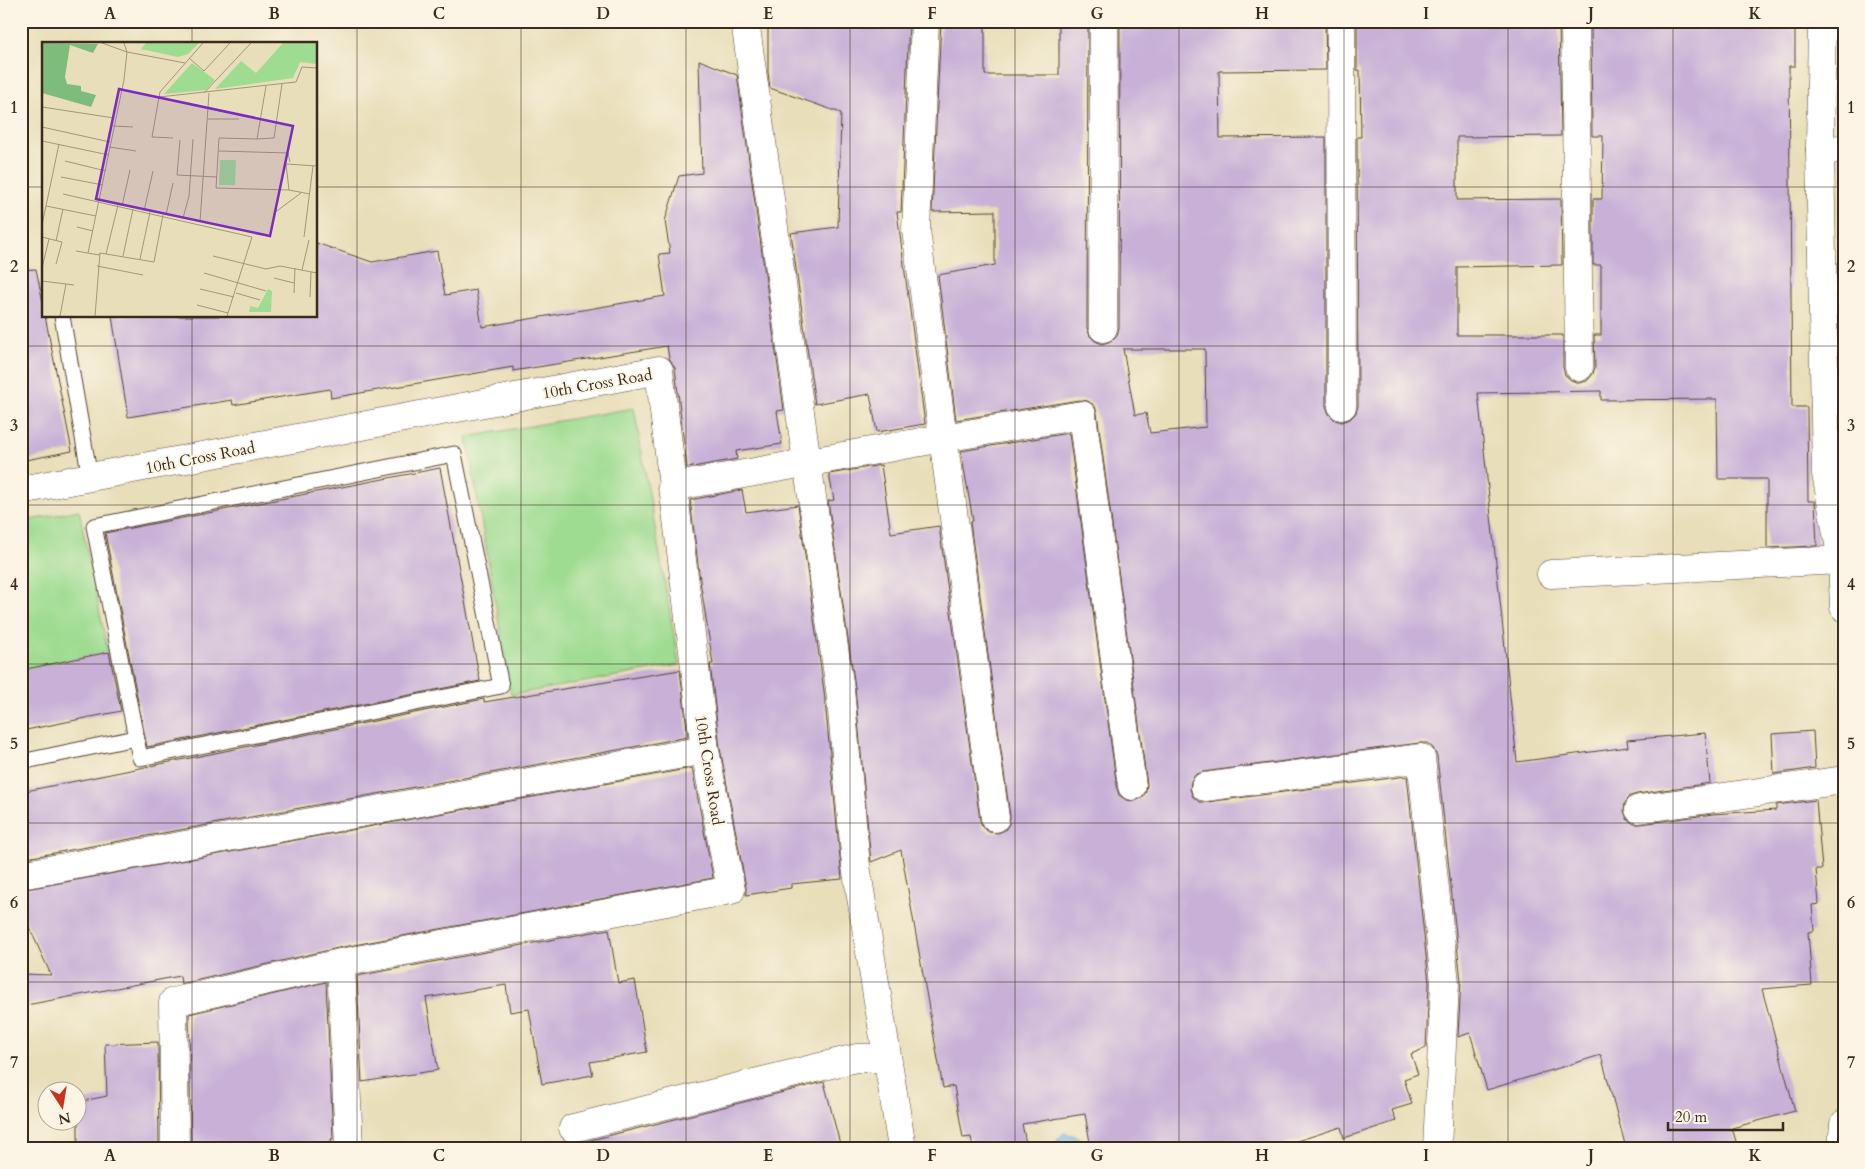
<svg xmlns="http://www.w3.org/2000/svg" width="1865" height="1169" viewBox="0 0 1865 1169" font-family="Cardo,serif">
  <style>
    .green { fill: #9edc91; stroke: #6c8358 }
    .water { fill: #73b2e6; stroke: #576e82 }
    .building { fill: #c8b0d7; fill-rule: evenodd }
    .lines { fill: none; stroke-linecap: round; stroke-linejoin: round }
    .lane-casing { stroke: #554535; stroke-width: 17 }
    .street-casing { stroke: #554535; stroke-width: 29 }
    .lane { stroke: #fff; stroke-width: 15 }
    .street { stroke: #fff; stroke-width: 28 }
    .grid { fill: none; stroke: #3b2a1e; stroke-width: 1; stroke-opacity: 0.55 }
    .labels { text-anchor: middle; stroke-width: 4; stroke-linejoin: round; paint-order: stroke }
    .street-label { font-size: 16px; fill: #3b2a1e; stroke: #fcf5e5 }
    .inset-road { fill: none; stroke: #a3967b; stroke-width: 1 }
    .view { fill: #7b2cbf; fill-opacity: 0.15; stroke: #7b2cbf; stroke-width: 2.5 }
    .inset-edge { fill: none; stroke: #3b2a1e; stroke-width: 2.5 }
    .neatline { fill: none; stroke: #3b2a1e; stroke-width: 2 }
    .grid-label { font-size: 16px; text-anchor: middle; font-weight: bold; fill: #3b2a1e }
  </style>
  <rect width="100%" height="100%" fill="#fcf5e5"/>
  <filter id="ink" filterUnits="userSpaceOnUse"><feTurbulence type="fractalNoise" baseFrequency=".02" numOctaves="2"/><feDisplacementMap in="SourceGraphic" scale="10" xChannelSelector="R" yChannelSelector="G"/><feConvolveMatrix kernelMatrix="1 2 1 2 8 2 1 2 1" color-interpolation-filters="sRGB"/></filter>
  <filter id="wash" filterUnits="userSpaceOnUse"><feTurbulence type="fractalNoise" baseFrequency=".0096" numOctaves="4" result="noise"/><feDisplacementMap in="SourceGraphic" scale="20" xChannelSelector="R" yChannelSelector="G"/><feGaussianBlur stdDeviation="1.12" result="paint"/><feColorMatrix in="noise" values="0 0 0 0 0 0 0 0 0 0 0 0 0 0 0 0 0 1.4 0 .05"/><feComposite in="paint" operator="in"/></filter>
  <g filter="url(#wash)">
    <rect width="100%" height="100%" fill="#e8deb9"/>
    <g class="green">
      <polygon points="634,408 679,665 511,695 467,437"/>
      <polygon points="79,510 108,653 21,670 21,522"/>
    </g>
    <polygon class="water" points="1064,1133 1077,1136 1086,1148 1056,1148 1058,1139"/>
    <g id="blocks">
      <g class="building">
        <polygon points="768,21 909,21 901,212 897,212 925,424 877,432 870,394 815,404 791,233 838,227 841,113 770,88 768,72"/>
        <path d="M941,21H985V75H1059V21H1088L1087,328L1090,336L1095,341L1102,344L1111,341L1117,335L1119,328L1120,21H1325L1326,70L1219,71L1220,138L1326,137V406L1329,414L1335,420L1342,422L1350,419L1356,413L1358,406L1357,137H1361L1360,70H1357V21H1559L1561,136L1457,137V200L1561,199L1562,265L1457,267V335H1563V367L1565,375L1571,380L1579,383L1587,381L1593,374L1595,367L1594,335H1601V265H1593V199H1602L1603,136H1592L1591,21H1795V66H1789L1792,407H1807L1808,501H1815L1817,546L1767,548V479H1718L1717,399L1601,400V391L1478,393L1517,762L1628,747L1627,740L1705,733L1710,783L1637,794L1630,796L1625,803L1624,811L1627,819L1634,824H1641L1713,814L1776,810V805L1816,800L1822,869H1816L1819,904L1812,905L1814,931L1808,932L1812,985L1762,989L1795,1111L1732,1128L1738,1148H1626L1601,1055L1487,1090L1470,1033L1458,1037L1461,981L1437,756L1433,748L1427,743H1419L1203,772L1195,775L1191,781L1190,789L1193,797L1200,802H1207L1407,776L1429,983L1426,1048L1411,1054L1418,1074L1404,1079L1412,1104L1392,1110L1396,1121L1344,1138L1341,1127L1275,1148H1091L1085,1114L1022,1124L1027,1148H973L971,1137L963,1138L954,1086L943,1088L901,850L871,862L855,687L828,501L834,500L829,474L881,465L891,533L939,526L980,820L982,827L989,832L998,833L1005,830L1009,824L1010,816L970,522L973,521L961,451L1069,433L1117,788L1119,795L1126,800L1135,801L1142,798L1146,792L1147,784L1097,413L1095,406L1088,401L1079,400L956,420L938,275L995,265V211L932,212ZM1123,349H1205L1206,427L1150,433L1146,413L1135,415Z"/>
        <polygon points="699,60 737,75 784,410 777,411 782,444 736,451 737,459 687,468 675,368 669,358 667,346 513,371 513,367 331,398 330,389 233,405 232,400 128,417 112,316 316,316 316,243 372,262 437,251 445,295 476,290 482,327 665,296 659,254 670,253 665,221 679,176 702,173"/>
        <polygon points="36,269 44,307 44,316 45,316 72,451 21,461 21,270"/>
        <polygon points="440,468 480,681 147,747 105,533"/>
        <polygon points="742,490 746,512 798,505 824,691 842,879 791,884 791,888 746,895 746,887 720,748 710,664 713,664 700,580 690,500"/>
        <polygon points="109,652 121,711 21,731 21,670"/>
        <polygon points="680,670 688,737 21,859 21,792 484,699 484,702"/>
        <polygon points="1813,731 1815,768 1774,774 1772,734"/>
        <polygon points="692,768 713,878 338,948 181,984 180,976 21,1006 21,974 51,975 21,909 21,890"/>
        <polygon points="609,929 618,983 635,980 647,1052 590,1062 593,1075 542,1084 529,1009 510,1012 506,985 426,998 438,1070 362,1082 357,976"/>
        <polygon points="326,982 333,1139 331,1139 332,1148 191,1148 189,1014"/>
        <polygon points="158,1042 159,1148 78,1148 78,1102 107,1096 105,1044"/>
        <polygon points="824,1082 841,1148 588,1148 587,1141"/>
      </g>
    </g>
  </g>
  <g filter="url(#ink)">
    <use href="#blocks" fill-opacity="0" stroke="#554535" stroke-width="1"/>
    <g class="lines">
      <g class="lane-casing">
        <g id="lane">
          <polyline points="62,316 90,478"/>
          <polygon points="454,454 501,686 140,758 94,526"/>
          <polyline points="21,762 135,738"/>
        </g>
      </g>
      <g class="street-casing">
        <g id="street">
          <polyline points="745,21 807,462 840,689 856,866 902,1148"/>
          <polyline points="925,21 916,230 943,438 995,818"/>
          <polyline points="1341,21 1342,406"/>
          <polyline points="1575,21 1579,367"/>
          <polyline points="1822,21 1820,150 1826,474 1842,560 1844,607"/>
          <polyline points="1820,150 1844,149"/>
          <polyline points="1103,328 1104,21"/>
          <polyline points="672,487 943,438 1082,415 1132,786"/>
          <polyline points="21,490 659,370 705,750 731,890 341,963"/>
          <polyline points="1551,574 1842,560"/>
          <polyline points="1205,787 1421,758 1445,983 1437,1148"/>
          <polyline points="1639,809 1844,780"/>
          <polyline points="21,875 705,750"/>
          <polyline points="573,1128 856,1058 886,1058"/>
          <polyline points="175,1148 173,1002 341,963 349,1148"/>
          <polyline points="1842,1148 1844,1124"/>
        </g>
      </g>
      <use href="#lane" class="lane"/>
      <use href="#street" class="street"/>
    </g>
  </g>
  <path class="grid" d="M192,21V44M357,21V1148M521,21V1148M686,21V1148M850,21V1148M1015,21V1148M1179,21V1148M1344,21V1148M1508,21V1148M1673,21V1148M21,187H44M316,187H1844M192,316V1148M21,346H1844M21,505H1844M21,664H1844M21,823H1844M21,982H1844"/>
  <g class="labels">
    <g class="street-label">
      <text transform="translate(597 383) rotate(-10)" y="6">10th Cross Road</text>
      <text transform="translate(200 457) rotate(-11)" y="6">10th Cross Road</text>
      <text transform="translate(710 770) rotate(81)" y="6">10th Cross Road</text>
    </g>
  </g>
  <g transform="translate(42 42)">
    <rect width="275" height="275" fill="#e8deb9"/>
    <path d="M104,1H157L146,12L136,15L99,7ZM241,1H275V22L258,20L251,36L173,47L199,19L214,31ZM150,21L173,38L164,48L122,52ZM178,118H194L193,143H177ZM226,247L230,249L229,270H207L208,264L216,266Z" fill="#9edc91"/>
    <path d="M0,1L56,2L51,11L28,3L23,35L25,42L39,44V49L54,53L49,65L0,51Z" fill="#7ebc7b"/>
    <path class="inset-road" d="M60,1L85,10L143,21M161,1L118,50L117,55L254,40L260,25L275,26M147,16L162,29L188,1M224,44L215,97L232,96L240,42M162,51L209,1M117,55L110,95L131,96M0,65L72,76M166,77H197M71,84L91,85M0,85L68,100M215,97L177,96L174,146L247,148L244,122L275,124M138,98L135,133L175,135M0,99L67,113M67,105L94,109M177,109L246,111L248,120M23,119L64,129M19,135L61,143M247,148L268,152M21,152L210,195L185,274M4,164L54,174M80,164L88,128M102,169L111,129M232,171L259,151M124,173L131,141M141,176L147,154L151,97M158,180L167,51M0,183L17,102M35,185L51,189M0,195L20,200L14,222M262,195L271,124M14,199L21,167M34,209L57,213L58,211L53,274M46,211L82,38L85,10L82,1M58,211L112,220L121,173M64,212L76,163M81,214L91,167M171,214L224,227L238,224L275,231M98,217L108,170M55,224L101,233M0,226L7,197M260,228L267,198M162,231L224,249M232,236L252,241M0,239L32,243M158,247L192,255M194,251L218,258M252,251L253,226M268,255L269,230M155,263L186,271M18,274L24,242"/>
    <path class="view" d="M77,47L251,84L228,194L54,157Z"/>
    <rect width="275" height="275" class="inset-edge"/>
  </g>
  <rect width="1865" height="1169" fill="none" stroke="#fcf5e5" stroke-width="55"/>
  <g transform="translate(62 1106) rotate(168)"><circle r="24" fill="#fcf5e5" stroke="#afa495"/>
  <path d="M0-4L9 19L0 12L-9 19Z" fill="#c8321e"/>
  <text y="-8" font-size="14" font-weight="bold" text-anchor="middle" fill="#3b2a1e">N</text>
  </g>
  <path d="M1668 1122v8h115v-8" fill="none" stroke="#3b2a1e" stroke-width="2.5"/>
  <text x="1675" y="1122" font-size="15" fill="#3b2a1e" stroke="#fcf5e5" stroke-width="4" paint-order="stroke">20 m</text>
  <rect x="28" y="28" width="1810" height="1114" class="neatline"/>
  <g class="grid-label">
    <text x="110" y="19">A</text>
    <text x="274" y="19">B</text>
    <text x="439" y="19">C</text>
    <text x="603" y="19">D</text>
    <text x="768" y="19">E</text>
    <text x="932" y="19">F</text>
    <text x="1097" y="19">G</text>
    <text x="1262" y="19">H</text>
    <text x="1426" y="19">I</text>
    <text x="1591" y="19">J</text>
    <text x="1755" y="19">K</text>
    <text x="14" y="113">1</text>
    <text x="1851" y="113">1</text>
    <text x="14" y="272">2</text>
    <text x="1851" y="272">2</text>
    <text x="14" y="431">3</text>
    <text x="1851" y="431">3</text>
    <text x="14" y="590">4</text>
    <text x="1851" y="590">4</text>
    <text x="14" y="749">5</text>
    <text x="1851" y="749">5</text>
    <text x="14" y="908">6</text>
    <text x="1851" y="908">6</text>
    <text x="14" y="1068">7</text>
    <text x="1851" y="1068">7</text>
    <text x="110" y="1161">A</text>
    <text x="274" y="1161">B</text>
    <text x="439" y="1161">C</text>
    <text x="603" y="1161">D</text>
    <text x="768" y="1161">E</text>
    <text x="932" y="1161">F</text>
    <text x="1097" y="1161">G</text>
    <text x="1262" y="1161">H</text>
    <text x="1426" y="1161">I</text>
    <text x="1591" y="1161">J</text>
    <text x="1755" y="1161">K</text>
  </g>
</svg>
